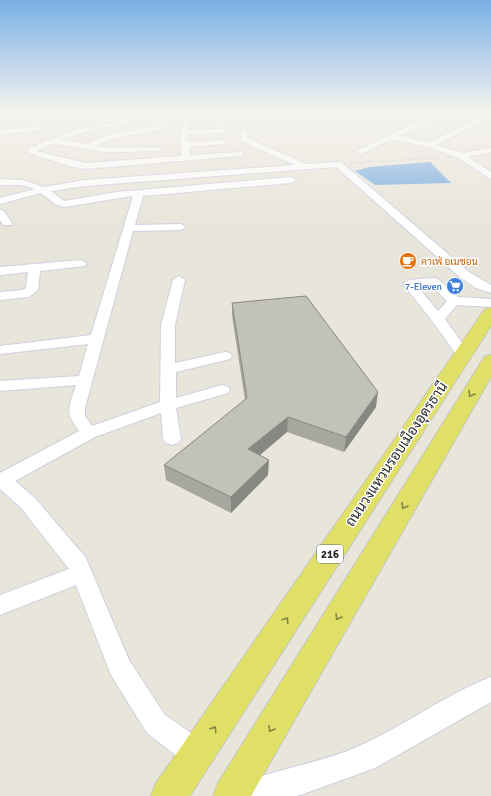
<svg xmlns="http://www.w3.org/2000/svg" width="491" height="796" viewBox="0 0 491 796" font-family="Signika,Sarabun,sans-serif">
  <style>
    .water { fill: #76abe0 }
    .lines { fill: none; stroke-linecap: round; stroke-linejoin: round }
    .minor-casing { stroke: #d0cfdf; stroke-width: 2 }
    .major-casing { stroke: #c7c7c7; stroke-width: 2 }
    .path { stroke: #c7c7c7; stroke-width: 1; stroke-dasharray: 1.5 1; stroke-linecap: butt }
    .minor { fill: #fff; fill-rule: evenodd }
    .major { fill: #e0e066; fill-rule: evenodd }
    .wall { fill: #a8a79f }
    .shaded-wall { fill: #888882 }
    .building { fill: #c3c2b9; stroke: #888882 }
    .oneway { stroke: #848446 }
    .labels { text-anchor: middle; stroke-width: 3; stroke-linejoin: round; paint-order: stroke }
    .far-food-label { font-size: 10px; fill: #c56008; stroke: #fff; text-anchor: start }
    .far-shop-label { font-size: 10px; fill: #366cbe; stroke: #fff; text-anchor: end }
    .shield { fill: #fff; stroke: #686868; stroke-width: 1 }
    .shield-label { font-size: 11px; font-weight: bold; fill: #272727 }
    .near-street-label { font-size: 14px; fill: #272727; stroke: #fff }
  </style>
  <rect width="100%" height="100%" fill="#e8e5da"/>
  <polygon class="water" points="430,162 451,183 375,185 355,171 369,167"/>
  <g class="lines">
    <g class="minor-casing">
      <g id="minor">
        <polygon points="16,111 35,111 35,112 32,114 0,117 0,113"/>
        <polygon points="171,111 228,111 193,115 189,130 223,129 227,131 223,133 189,134 188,142 223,140 227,142 223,144 189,147 190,155 241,152 245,154 241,156 86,169 72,167 28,153 29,148 73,131 150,114 154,116 152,117 92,130 60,140 86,144 111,134 163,125 167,127 166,129 116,138 96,146 106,148 158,147 162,149 161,151 106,152 52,144 36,151 86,163 181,156 180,132 186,115 161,116 158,114 161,112"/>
        <polygon points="239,111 246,111 246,121 211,122 207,120 211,118 239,117"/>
        <polygon points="441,111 451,111 399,136 429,142 491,112 491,117 437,145 462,153 491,148 491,152 468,157 491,172 491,179 458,158 428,147 392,139 361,154 354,152"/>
        <polygon points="38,126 42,128 41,130 0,134 0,130"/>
        <path d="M241,129H247L248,138L306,164L341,162L469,272L491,285V293L476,288L461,278L336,167L85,186L51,191L64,201L117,192L291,177L296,180L291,183L143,196L135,225L181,224L186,227L181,230L133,231L85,408V416L92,426L160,402L161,325L173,280L179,276L185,280L175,325V363L225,352L230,353L232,356L230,359L176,372V398L222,385L228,387L230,390L228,393L176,408L181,439L178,443L172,445L166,443L163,439L161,413L95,437L15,481L35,498L86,558L129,660L165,715L207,744L211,754L207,764L197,768L187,764L147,733L111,675L76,585L0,615V595L69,569L21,508L0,489V473L79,431C64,410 69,409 76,385L0,391V381L79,376L88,344L0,354V346L91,335L133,196L64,207L55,204L41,193L0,204V198L35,189L22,185H0V179L22,180L44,187L85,180L295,165L241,141Z"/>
        <polygon points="0,210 4,211 12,223 11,225 3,225 0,220"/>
        <polygon points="81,260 87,264 85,266 40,271 38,290 29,297 0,300 0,292 22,290 26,288 28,272 0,275 0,267"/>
        <path d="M434,278L438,279L458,297L491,299V307L457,305L445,319L470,354L468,357H458L433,322L403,284L409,280ZM431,286L447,301L438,311L418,287Z"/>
        <path d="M491,677V702L375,768L303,794L296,796H230L234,786C274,769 319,764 359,746C404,726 445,695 491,677Z"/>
      </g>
    </g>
    <g class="major-casing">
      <g id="major">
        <polygon points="491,308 491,326 190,796 151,796 156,783 485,309"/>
        <polygon points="491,355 491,377 251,796 213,796 218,783 482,361 484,357"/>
      </g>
    </g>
    <polyline class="path" points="350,163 440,158"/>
    <use href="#minor" class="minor"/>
    <use href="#major" class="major"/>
  </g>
  <polygon class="wall" points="232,303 376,407 344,452 287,432 260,455 268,475 231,513 166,480 164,465 245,400 232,316"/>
  <g class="shaded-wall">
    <polygon points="378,392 376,407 344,452 346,437"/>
    <polygon points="288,417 287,432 248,465 248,449"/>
    <polygon points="269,460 268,475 231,513 231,497"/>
  </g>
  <polygon class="building" points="306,296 378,392 346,437 288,417 248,449 269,460 231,497 164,465 247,398 232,303"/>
  <defs><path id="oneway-chevron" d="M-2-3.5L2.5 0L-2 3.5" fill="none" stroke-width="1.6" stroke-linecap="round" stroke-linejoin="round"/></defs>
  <g class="oneway">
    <use href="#oneway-chevron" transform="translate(471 394) rotate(121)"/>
    <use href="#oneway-chevron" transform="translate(404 506) rotate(121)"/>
    <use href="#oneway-chevron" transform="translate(338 617) rotate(121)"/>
    <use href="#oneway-chevron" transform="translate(286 620) rotate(-56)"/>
    <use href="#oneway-chevron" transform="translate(214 729) rotate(-56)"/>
    <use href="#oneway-chevron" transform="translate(271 729) rotate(121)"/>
  </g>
  <linearGradient id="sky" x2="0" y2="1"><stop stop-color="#7ab0e5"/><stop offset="0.5" stop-color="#f5f3ee"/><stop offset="1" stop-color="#f5f3ee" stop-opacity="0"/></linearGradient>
  <rect width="491" height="223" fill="url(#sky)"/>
  <defs>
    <g id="cafe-disc" transform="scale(0.9)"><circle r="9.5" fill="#e8710a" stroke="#fff"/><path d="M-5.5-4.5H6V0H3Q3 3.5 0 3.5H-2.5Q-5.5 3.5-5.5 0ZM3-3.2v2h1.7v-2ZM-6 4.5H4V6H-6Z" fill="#fff"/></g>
    <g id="supermarket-disc" transform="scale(0.9)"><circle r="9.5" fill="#3f7fe0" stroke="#fff"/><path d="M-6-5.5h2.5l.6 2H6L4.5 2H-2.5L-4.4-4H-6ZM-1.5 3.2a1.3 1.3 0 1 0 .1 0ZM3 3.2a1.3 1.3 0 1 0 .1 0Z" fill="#fff"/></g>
  </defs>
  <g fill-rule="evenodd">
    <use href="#cafe-disc" x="408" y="261"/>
    <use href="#supermarket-disc" x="455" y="286"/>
  </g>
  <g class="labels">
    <g class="far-food-label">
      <text x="421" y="265">คาเฟ่ อเมซอน</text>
    </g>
    <g class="far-shop-label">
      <text x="442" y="290">7-Eleven</text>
    </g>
    <rect class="shield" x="317" y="545" width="26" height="18" rx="3"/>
    <g class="shield-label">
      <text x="330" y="558">216</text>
    </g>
    <g class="near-street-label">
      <text transform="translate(396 454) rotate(-56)" y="5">ถนนวงแหวนรอบเมืองอุดรธานี</text>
    </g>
  </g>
</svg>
